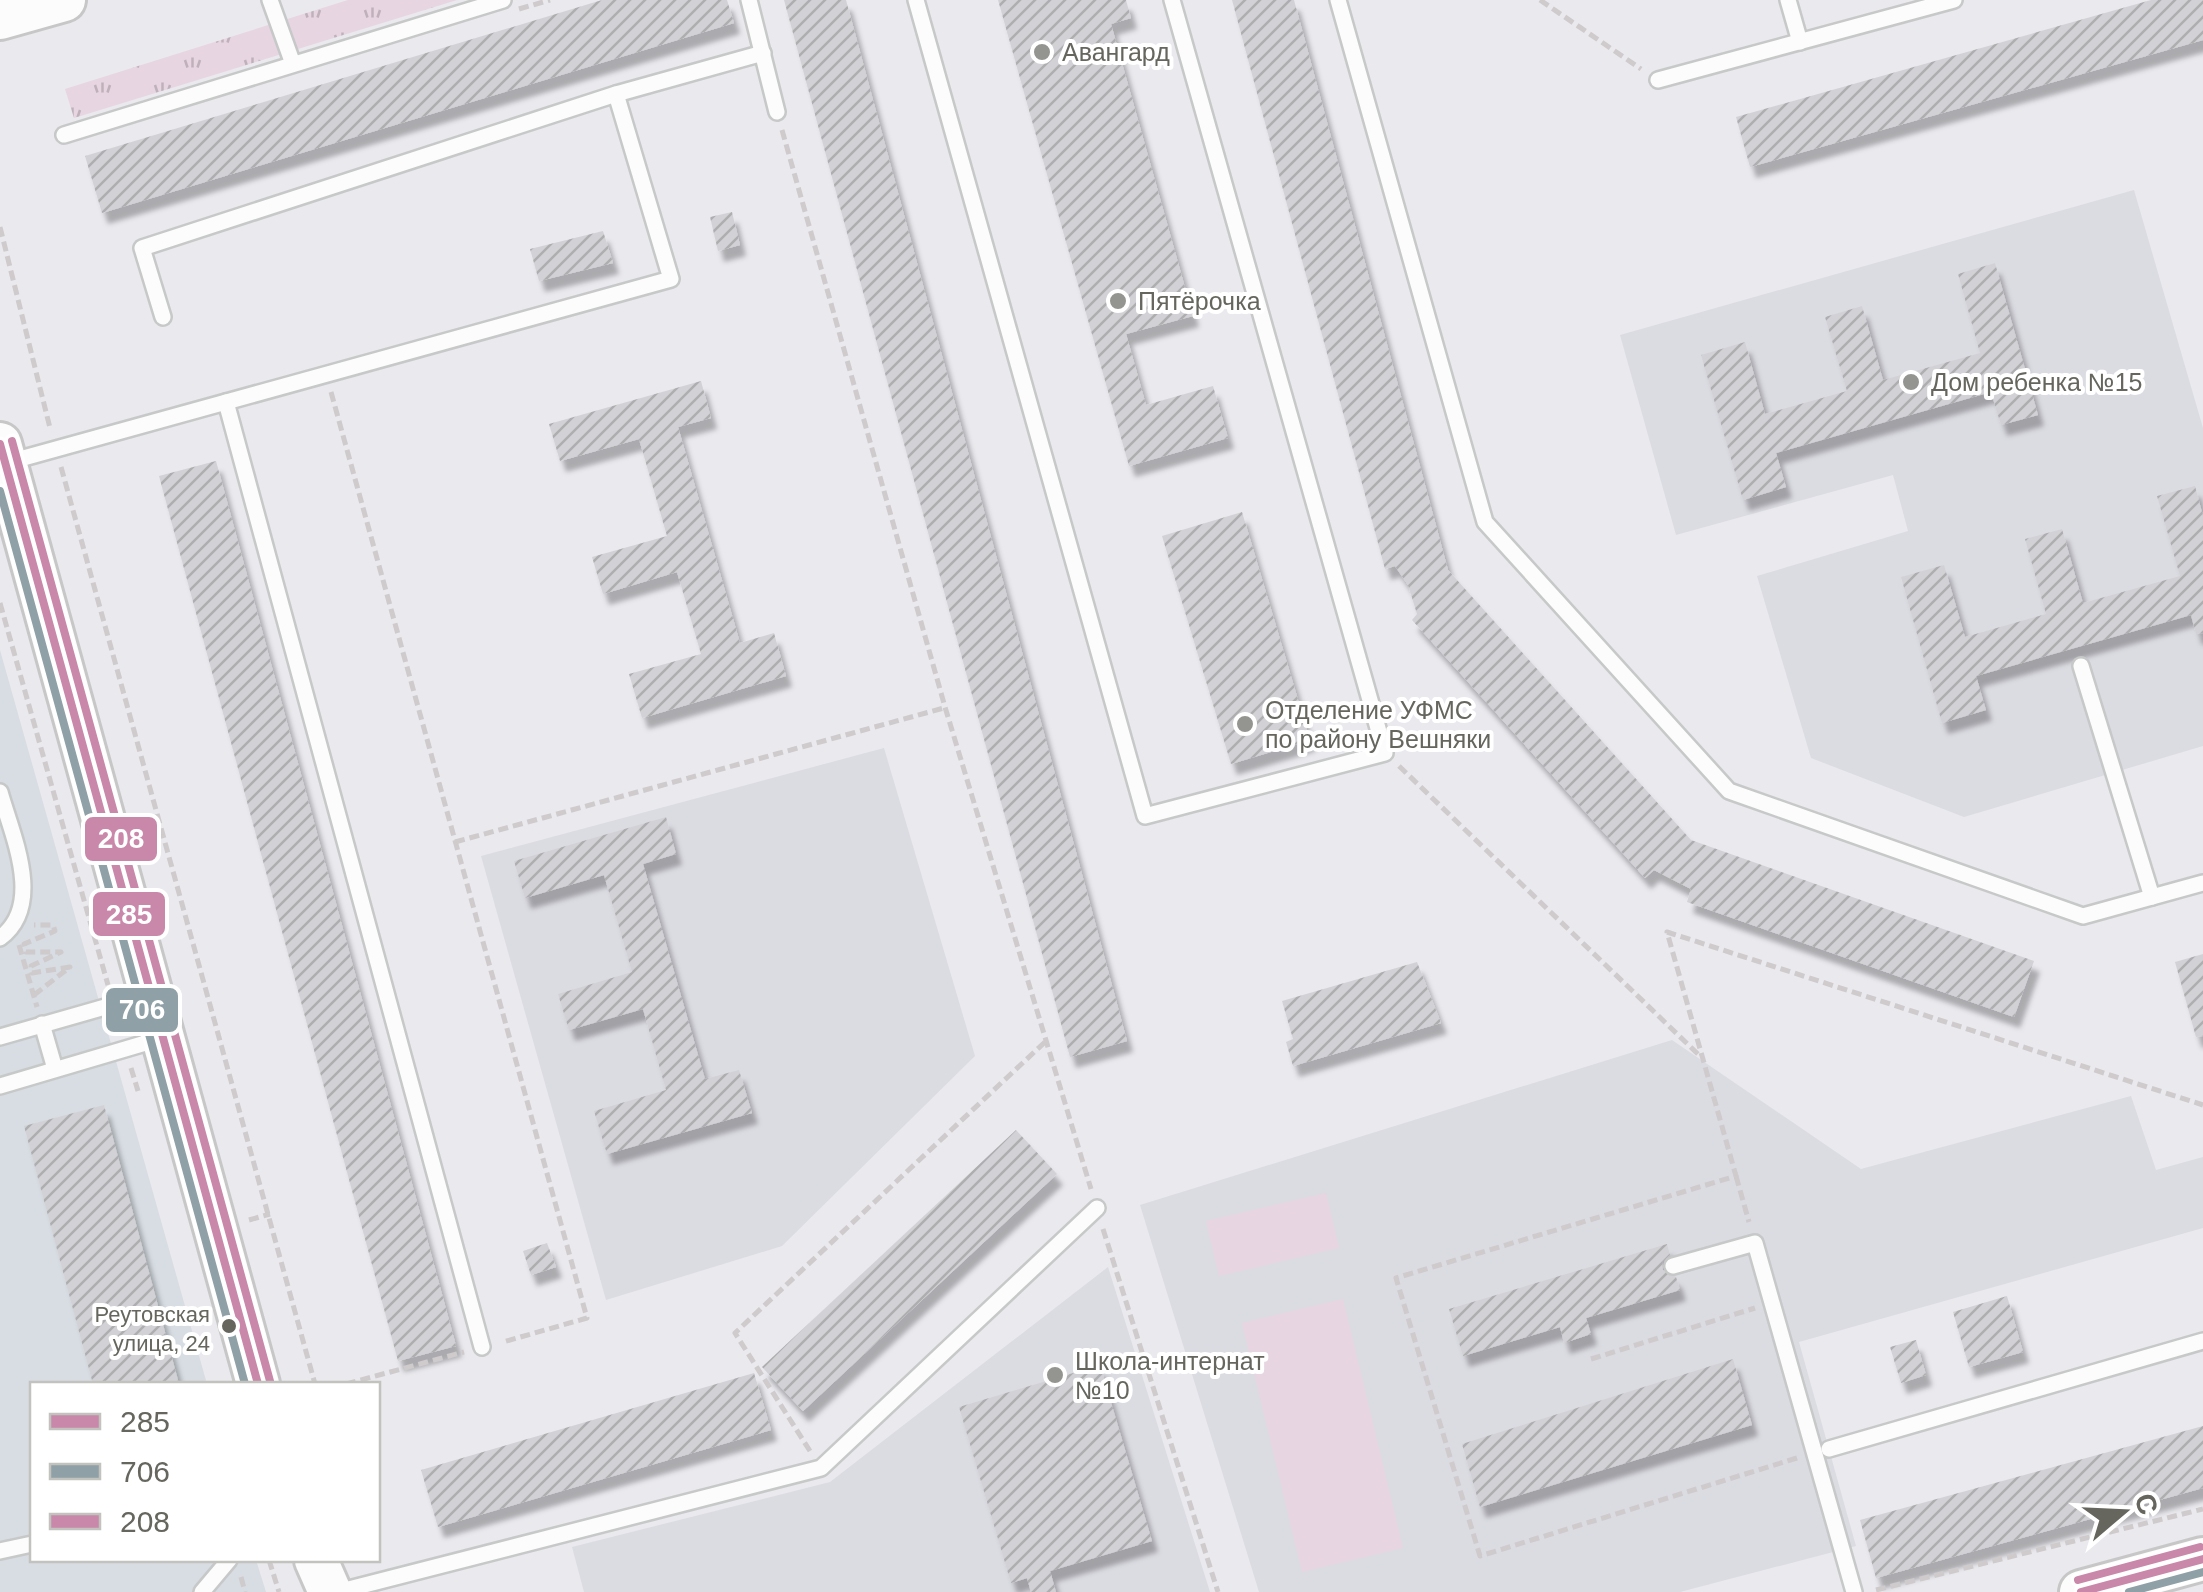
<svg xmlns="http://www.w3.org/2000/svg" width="2203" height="1592" viewBox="0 0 2203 1592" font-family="Helvetica,sans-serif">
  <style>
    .education { fill: #dbdbe2 }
    .medical { fill: #d7dde3 }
    .park { fill: url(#park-tufts) }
    .pitch { fill: #e7d5e2 }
    .building { fill: url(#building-hatch); filter: url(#shadow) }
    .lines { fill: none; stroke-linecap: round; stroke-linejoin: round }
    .lane-casing { stroke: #c7c8c8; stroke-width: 20 }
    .secondary-casing { stroke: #c7c7c7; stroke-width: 48 }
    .path { stroke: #cfcacb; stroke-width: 5; stroke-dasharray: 10 5; stroke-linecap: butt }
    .lane { stroke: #fcfcfc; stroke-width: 15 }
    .secondary { stroke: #fcfcfc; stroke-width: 42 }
    .bus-1-casing { stroke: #fff; stroke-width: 15 }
    .bus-2-casing { stroke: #fff; stroke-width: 15 }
    .bus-3-casing { stroke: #fff; stroke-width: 15 }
    .bus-1 { stroke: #c988a9; stroke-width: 8 }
    .bus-2 { stroke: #8fa0a6; stroke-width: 8 }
    .bus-3 { stroke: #c988a9; stroke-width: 8 }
    .poi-dot { fill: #949490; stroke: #fff; stroke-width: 4 }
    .bus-dot { fill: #66665e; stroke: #fff; stroke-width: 4 }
    .labels { text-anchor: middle; stroke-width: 8; stroke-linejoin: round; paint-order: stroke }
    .bus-label { font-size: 22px; fill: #66665e; stroke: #fff; text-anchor: end }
    .poi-label { font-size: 25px; fill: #66665e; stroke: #fff; text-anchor: start }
    .line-badge { stroke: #fff; stroke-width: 4 }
    .badge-label { font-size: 28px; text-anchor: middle; font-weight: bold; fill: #fff }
  </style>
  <defs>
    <pattern id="park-tufts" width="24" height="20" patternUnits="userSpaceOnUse" patternTransform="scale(2.5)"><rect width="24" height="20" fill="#e7d5e2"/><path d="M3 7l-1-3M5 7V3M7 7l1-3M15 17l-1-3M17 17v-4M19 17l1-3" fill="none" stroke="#bfb1ba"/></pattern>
    <pattern id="building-hatch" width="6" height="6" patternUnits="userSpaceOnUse" patternTransform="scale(2.5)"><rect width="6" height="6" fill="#d2d2d6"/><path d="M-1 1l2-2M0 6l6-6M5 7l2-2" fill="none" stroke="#aeaeb1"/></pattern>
    <filter id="shadow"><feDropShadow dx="6" dy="11" stdDeviation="2.5" flood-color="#0004"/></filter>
  </defs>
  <rect width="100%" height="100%" fill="#e9e9ee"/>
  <g class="education">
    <polygon points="2134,190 2203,428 2203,746 1964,817 1811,758 1757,576 1908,531 1893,475 1676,535 1620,335"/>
    <polygon points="884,748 975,1056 782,1246 606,1300 481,856"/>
    <polygon points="1672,1040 1861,1169 2131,1096 2156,1170 2203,1157 2203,1228 1799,1342 1856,1546 1680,1592 1259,1592 1140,1205"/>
    <polygon points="1108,1267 1210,1592 584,1592 572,1547 830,1482"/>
  </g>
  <polygon class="medical" points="0,650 207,1384 32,1384 32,1560 256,1560 266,1592 0,1592"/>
  <polygon class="park" points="348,0 457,0 74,118 65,89"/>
  <g class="pitch">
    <polygon points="1326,1193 1339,1248 1219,1276 1206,1221"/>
    <polygon points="1343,1299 1403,1548 1302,1572 1242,1323"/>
  </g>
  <g class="building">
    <polygon points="602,0 727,0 734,23 102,213 85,156"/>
    <polygon points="784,0 846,0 1127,1041 1070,1057"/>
    <polygon points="998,0 1126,0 1131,18 1111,24 1193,316 1126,334 1146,405 1213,386 1228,438 1129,466"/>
    <polygon points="1232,0 1294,0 1448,570 1691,840 2034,961 2014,1017 1687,902 1691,889 1654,870 1645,878 1412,620 1417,614 1408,585 1395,566 1385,569"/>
    <polygon points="2151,0 2203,0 2203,40 1750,167 1736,117"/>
    <polygon points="732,212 740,245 718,251 710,217"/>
    <polygon points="603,231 613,263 539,281 530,249"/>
    <polygon points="1995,263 2038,415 2001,425 1991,392 1776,453 1786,487 1743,500 1701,355 1745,342 1765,414 1847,391 1825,317 1862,306 1883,380 1980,353 1958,274"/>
    <polygon points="701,381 711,418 678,427 740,643 774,633 786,676 642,718 629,674 701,654 677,572 603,594 592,557 667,536 639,439 560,461 549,424"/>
    <polygon points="216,461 456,1346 398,1361 159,476"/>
    <polygon points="2195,486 2203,516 2203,633 2196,634 2191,615 1976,676 1986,710 1942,723 1901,577 1944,565 1965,637 2046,614 2025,539 2062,529 2083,603 2180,576 2157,496"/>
    <polygon points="1242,512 1310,740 1231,764 1162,536"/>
    <polygon points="666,817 676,854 643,864 705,1079 739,1070 752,1113 607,1154 594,1111 666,1090 643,1009 569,1030 558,994 632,972 604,875 525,898 514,861"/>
    <polygon points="2203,954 2203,1036 2196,1037 2175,962"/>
    <polygon points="1417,962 1441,1023 1293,1066 1286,1042 1293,1039 1282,1001"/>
    <polygon points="104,1105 179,1384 93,1384 24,1126"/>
    <polygon points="1016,1130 1057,1174 803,1411 762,1367"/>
    <polygon points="547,1243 556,1267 531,1275 523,1251"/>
    <polygon points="1667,1244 1670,1255 1662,1262 1663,1270 1676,1277 1680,1290 1586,1318 1591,1334 1564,1343 1560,1327 1463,1356 1449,1309"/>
    <polygon points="2007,1296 2023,1352 1969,1367 1953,1312"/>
    <polygon points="1916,1340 1926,1375 1901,1383 1890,1347"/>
    <polygon points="1733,1359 1752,1425 1480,1507 1462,1444"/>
    <polygon points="1100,1365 1152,1541 1050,1571 1056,1592 1031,1592 1027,1578 1011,1583 959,1407"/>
    <polygon points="754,1373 771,1430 438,1527 421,1470"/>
    <polygon points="2203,1426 2203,1488 1876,1578 1860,1520"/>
  </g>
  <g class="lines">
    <g class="lane-casing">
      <g id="lane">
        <polyline points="270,0 293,64"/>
        <polyline points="749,0 777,112"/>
        <polyline points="916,0 1145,816 1385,753 1172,0"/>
        <polyline points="1338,0 1485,522 1729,791 2083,916 2203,883"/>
        <polyline points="1788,0 1800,42"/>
        <polyline points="1658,80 1954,0"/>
        <polyline points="64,135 503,0"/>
        <polyline points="163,317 142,248 616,94"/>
        <polyline points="226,402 482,1347"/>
        <polyline points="9,462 671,279 616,94 763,53"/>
        <polyline points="2081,666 2152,897"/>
        <path d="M0,792C12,835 45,905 0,938"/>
        <polyline points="42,1024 55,1069"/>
        <polyline points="0,1037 147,995"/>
        <polyline points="0,1086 159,1039"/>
        <polyline points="1673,1266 1755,1243 1854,1592"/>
        <polyline points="1829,1449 2203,1341"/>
        <polyline points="0,1551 32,1544"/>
        <polyline points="202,1592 229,1560"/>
        <polyline points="337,1592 821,1468 1097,1208"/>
      </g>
    </g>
    <g class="secondary-casing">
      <g id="secondary">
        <polyline points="0,18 64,0"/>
        <polyline points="0,444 258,1384"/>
        <polyline points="316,1560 330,1592"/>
        <polyline points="2081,1592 2203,1559"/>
      </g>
    </g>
    <g class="path">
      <polyline points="1540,0 1641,69"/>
      <polyline points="519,9 550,0"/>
      <polyline points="782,130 945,707 1091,1189"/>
      <polyline points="0,227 50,428"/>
      <polyline points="331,392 587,1318 503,1342"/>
      <polyline points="61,467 315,1384"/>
      <polyline points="0,603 108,985"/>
      <polyline points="1399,766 1701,1057"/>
      <polyline points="455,842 944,708"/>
      <polyline points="19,945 37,1007"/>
      <polyline points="34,995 70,967 32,973 31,966 61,952 26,952 24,944 55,931 53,925 34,925"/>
      <polyline points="131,1068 138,1091"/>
      <polyline points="1736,1176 1749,1222"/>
      <polyline points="249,1220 270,1214"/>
      <polyline points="1103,1229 1218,1592"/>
      <polyline points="1591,1359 1755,1308"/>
      <polyline points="346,1384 464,1352"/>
      <polyline points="810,1451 735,1333 1046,1041"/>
      <polyline points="1797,1458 1480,1556 1396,1278 1736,1176 1667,932 2203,1105"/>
      <polyline points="269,1560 279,1592"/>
      <polyline points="241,1577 245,1592"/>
      <polyline points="1876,1590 2203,1509"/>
    </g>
    <use href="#lane" class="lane"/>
    <use href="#secondary" class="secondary"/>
    <g class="bus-1-casing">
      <g id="bus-1">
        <polyline points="0,444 258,1384"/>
        <polyline points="2081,1592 2203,1559"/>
      </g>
    </g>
    <g class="bus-2-casing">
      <g id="bus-2">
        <polyline points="0,491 245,1384"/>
        <polyline points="2129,1592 2203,1572"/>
      </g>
    </g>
    <g class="bus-3-casing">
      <g id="bus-3">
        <polyline points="12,441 270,1381"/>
        <polyline points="2078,1580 2200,1547"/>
      </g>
    </g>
    <use href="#bus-1" class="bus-1"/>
    <use href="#bus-2" class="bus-2"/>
    <use href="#bus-3" class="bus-3"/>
  </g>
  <g class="poi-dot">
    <circle cx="1042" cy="52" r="10"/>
    <circle cx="1118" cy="301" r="10"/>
    <circle cx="1911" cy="382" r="10"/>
    <circle cx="1245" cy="724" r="10"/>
    <circle cx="1055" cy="1375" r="10"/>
  </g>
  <circle class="bus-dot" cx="229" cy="1326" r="9"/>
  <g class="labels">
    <g class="bus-label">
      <text x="210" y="1322">Реутовская<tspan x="210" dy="29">улица, 24</tspan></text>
    </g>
    <g class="poi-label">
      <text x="1062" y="61">Авангард</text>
      <text x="1138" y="310">Пятёрочка</text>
      <text x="1931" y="391">Дом ребенка №15</text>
      <text x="1265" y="719">Отделение УФМС<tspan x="1265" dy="29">по району Вешняки</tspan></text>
      <text x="1075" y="1370">Школа-интернат<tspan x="1075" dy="29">№10</tspan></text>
    </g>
  </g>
  <g class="line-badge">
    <rect x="83" y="815" width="76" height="48" rx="10" fill="#c988a9"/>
    <rect x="91" y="890" width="76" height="48" rx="10" fill="#c988a9"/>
    <rect x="104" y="986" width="76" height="48" rx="10" fill="#8fa0a6"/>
  </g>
  <g class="badge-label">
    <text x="121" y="848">208</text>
    <text x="129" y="924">285</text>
    <text x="142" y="1019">706</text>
  </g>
  <rect x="30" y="1382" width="350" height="180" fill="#ffffff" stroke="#c2c2bf" stroke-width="2.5"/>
  <rect x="50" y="1414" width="50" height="15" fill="#c988a9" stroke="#c2c2bf" stroke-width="2.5"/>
  <text x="120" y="1432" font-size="30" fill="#66665e">285</text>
  <rect x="50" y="1464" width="50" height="15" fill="#8fa0a6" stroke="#c2c2bf" stroke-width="2.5"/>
  <text x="120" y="1482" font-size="30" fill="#66665e">706</text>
  <rect x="50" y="1514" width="50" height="15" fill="#c988a9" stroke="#c2c2bf" stroke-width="2.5"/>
  <text x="120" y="1532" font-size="30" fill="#66665e">208</text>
  <g transform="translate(2123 1512) rotate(71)" stroke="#ffffff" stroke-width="8" paint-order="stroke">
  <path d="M0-8L18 38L0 25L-18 38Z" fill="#66665e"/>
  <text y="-15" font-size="28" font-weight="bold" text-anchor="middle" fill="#66665e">С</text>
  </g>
</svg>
